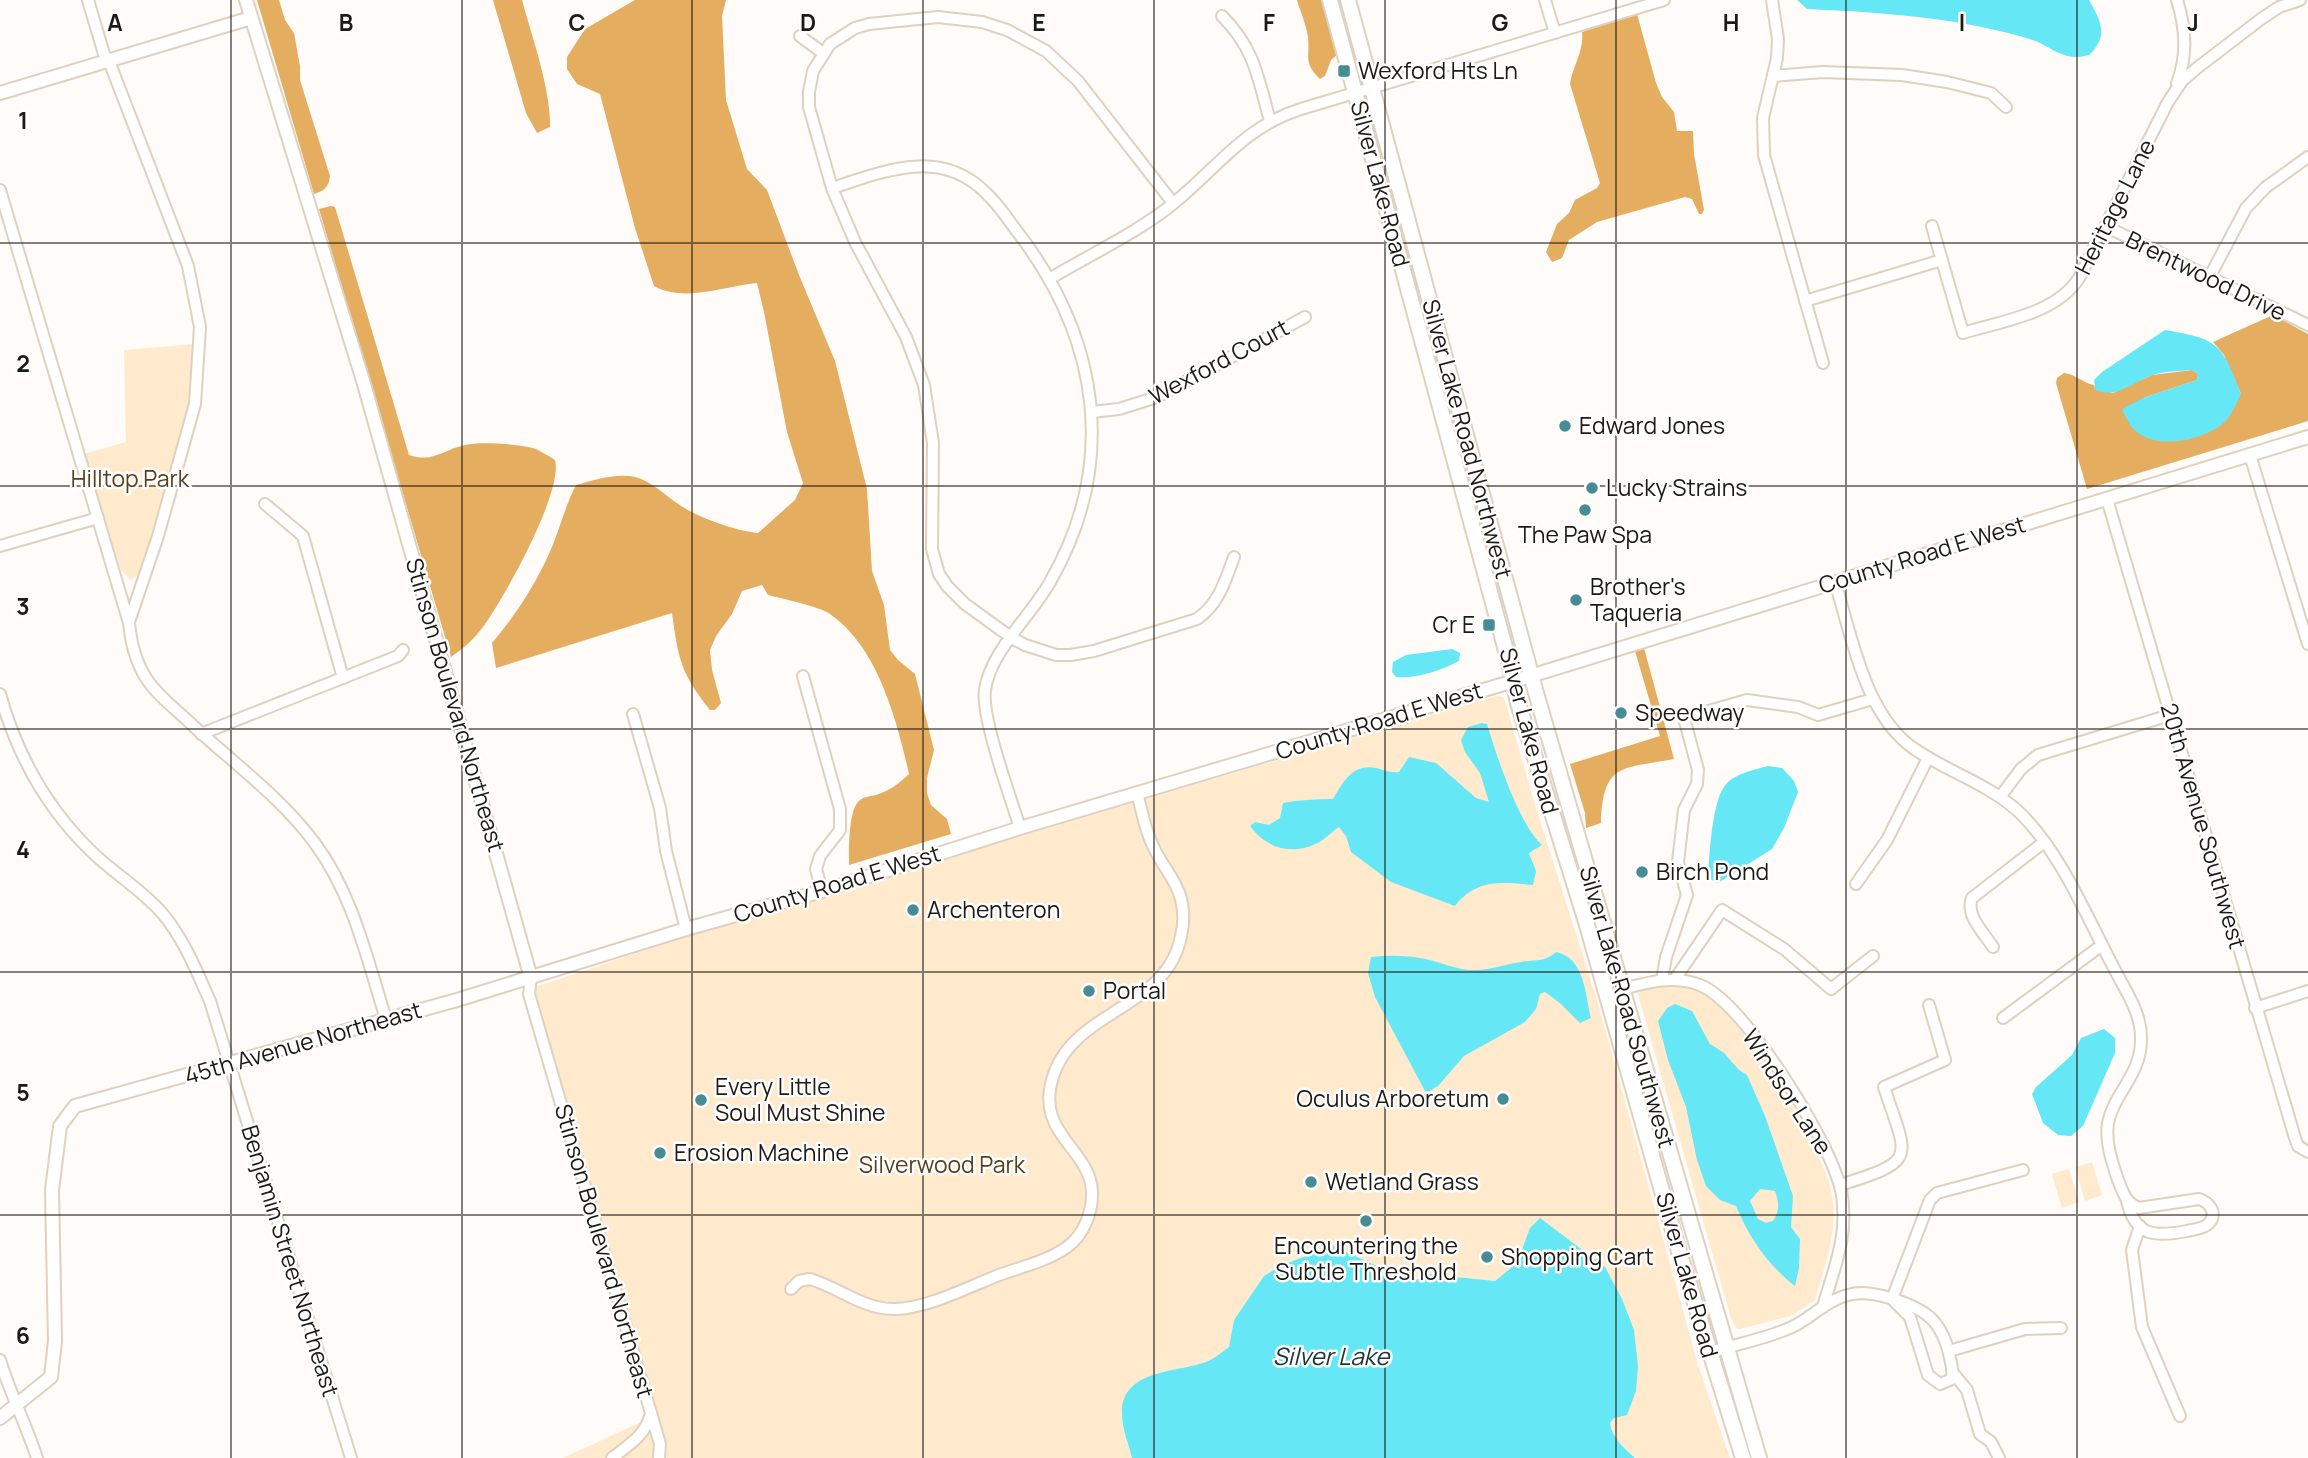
<svg xmlns="http://www.w3.org/2000/svg" width="2308" height="1458" viewBox="0 0 2308 1458" font-family="Manrope,sans-serif">
  <style>
    .green { fill: #ffeace }
    .forest { fill: #e4ad5f }
    .water { fill: #65e7f5; fill-rule: evenodd }
    .lines { fill: none; stroke-linecap: round; stroke-linejoin: round }
    .minor-casing { stroke: #ded1c0; stroke-width: 14 }
    .tertiary-casing { stroke: #ded1c0; stroke-width: 16 }
    .secondary-casing { stroke: #ded1c0; stroke-width: 18 }
    .minor { stroke: #fff; stroke-width: 10 }
    .tertiary { stroke: #fff; stroke-width: 12 }
    .secondary { stroke: #fff; stroke-width: 14 }
    .grid { fill: none; stroke: #1d1913; stroke-width: 2; stroke-opacity: 0.55 }
    .poi-dot { fill: #458c94; stroke: #fff; stroke-width: 2.5 }
    .labels { text-anchor: middle; stroke-width: 5; stroke-linejoin: round; paint-order: stroke }
    .poi-label { font-size: 23px; fill: #1d1913; stroke: #fff; text-anchor: start }
    .street-label { font-size: 23px; fill: #1d1913; stroke: #fff }
    .park-label { font-size: 23px; fill: #58401f; stroke: #fff }
    .water-label { font-size: 24px; font-style: italic; fill: #203639; stroke: #fff }
    .grid-label { font-size: 23px; text-anchor: middle; font-weight: bold; fill: #1d1913; stroke: #fff; stroke-width: 5; stroke-linejoin: round; paint-order: stroke }
  </style>
  <rect width="100%" height="100%" fill="#fefbf8"/>
  <g class="green">
    <polygon points="194,344 189,402 141,573 131,580 121,570 84,454 126,442 124,350"/>
    <path d="M1496,696L1503,697L1506,704L1536,808L1596,997L1698,1365L1730,1458H1635C1624,1448 1612,1437 1610,1423L1614,1418L1530,1229L1517,1263L1495,1281L1427,1274L1412,1282L1333,1246L1282,1265L1264,1276L1234,1320L1230,1347C1222,1352 1215,1359 1207,1362C1174,1374 1124,1367 1122,1415C1121,1428 1129,1445 1132,1458H563L658,1414L534,993L535,987L658,946L891,874Z"/>
    <path d="M1666,985C1682,986 1699,989 1712,999C1750,1030 1827,1152 1833,1200C1837,1234 1824,1268 1815,1300L1793,1315L1740,1329H1737L1731,1318L1637,991Z"/>
    <polygon points="2092,1162 2102,1195 2085,1201 2075,1167"/>
    <polygon points="2069,1169 2079,1202 2062,1208 2052,1174"/>
  </g>
  <g class="forest">
    <path d="M257,0H279L285,20L294,33L300,66V80L330,176C329,187 324,191 314,194Z"/>
    <path d="M493,0H522C532,37 551,90 550,127L537,133L526,113Z"/>
    <path d="M635,0H726L722,16L726,100L747,169L767,190L799,275L835,361L867,489L872,571L884,605L890,650L898,660L915,674L934,750L927,778V793L931,805L947,819L951,834L849,865C849,850 848,809 860,800C864,797 871,796 876,795C889,791 900,783 909,774C897,721 878,647 830,614C818,606 783,599 768,595L762,585L742,591L732,614L716,636L710,650L712,670L721,703L715,710H710C681,674 678,658 672,613L496,668L492,643C514,617 534,587 548,556C559,533 564,508 576,485C595,480 616,473 635,477C652,481 667,497 681,506C700,518 736,531 758,533L795,500L803,483L787,432L764,312L757,283C724,286 685,303 654,286L635,228L600,94L577,84L567,69V57L585,29Z"/>
    <path d="M1297,0H1322L1337,55L1331,60L1325,76L1320,79C1301,61 1312,54 1307,32C1305,21 1300,11 1297,0Z"/>
    <path d="M1637,14L1656,83L1662,97L1674,112L1677,131H1693L1694,154L1704,210L1702,214H1699L1692,199L1685,197L1597,222L1569,240L1562,258L1552,262L1546,252L1557,224L1569,213L1575,200L1597,188L1600,183L1570,84C1573,65 1584,52 1582,32Z"/>
    <path d="M331,206L335,207L409,455C434,463 442,450 465,445C481,441 521,444 536,449C542,452 549,456 555,460C564,491 503,600 483,627C474,639 464,648 451,657L319,209Z"/>
    <path d="M2273,315L2308,334V421L2087,489L2056,383L2057,378L2064,373C2075,374 2083,383 2094,385L2095,389L2113,393L2152,375L2192,370L2198,374L2197,380L2143,398L2166,441L2190,439L2241,394L2224,355L2213,342Z"/>
    <path d="M1644,648L1674,759C1622,769 1603,762 1601,823L1586,828L1585,813L1570,764L1660,736L1635,651Z"/>
  </g>
  <g class="water">
    <path d="M1797,0H2089C2101,21 2109,36 2089,55C2068,61 2057,52 2040,43C2029,38 2015,35 2004,32C1939,16 1874,12 1807,9Z"/>
    <path d="M2165,330C2218,339 2222,343 2241,394C2236,405 2230,419 2220,426C2199,440 2164,448 2141,435C2130,429 2127,419 2122,409L2143,398L2197,380L2198,374L2192,370C2179,371 2165,371 2153,375C2134,381 2114,401 2095,389L2094,380L2102,372Z"/>
    <path d="M1452,649L1460,653L1459,661C1442,670 1416,679 1396,677L1392,672L1393,662L1406,655Z"/>
    <path d="M1482,723L1487,724C1496,754 1519,825 1542,845L1529,853L1536,871L1533,885C1501,882 1476,879 1455,906L1391,882L1351,852L1346,836L1339,827C1333,831 1327,837 1321,841C1294,857 1267,849 1250,826L1255,822L1269,825L1280,818L1283,803C1299,800 1315,799 1333,799C1343,782 1353,763 1376,768C1385,770 1389,773 1399,772L1409,757L1436,763L1476,798L1489,802L1480,773L1465,752L1461,740L1468,727Z"/>
    <path d="M1768,766L1782,768L1794,781L1798,792L1784,828L1772,849L1718,883L1708,878C1709,858 1712,803 1724,787C1732,774 1754,770 1768,766Z"/>
    <path d="M1556,952C1585,958 1585,994 1591,1018L1580,1023L1561,1004L1545,992L1540,994L1536,1009L1525,1022L1464,1056L1438,1086L1426,1093L1375,997L1368,973L1371,957C1389,955 1407,955 1425,959C1441,962 1456,970 1473,970C1489,971 1505,964 1521,962C1537,959 1543,963 1556,952Z"/>
    <path d="M1675,1004L1692,1011L1710,1044L1724,1053L1739,1070L1747,1075L1765,1116L1793,1196L1791,1227L1800,1239L1799,1268L1795,1286C1767,1264 1750,1239 1736,1206L1720,1200L1706,1186L1697,1160L1686,1107L1668,1060L1658,1021L1667,1008ZM1760,1189L1775,1191C1779,1202 1780,1211 1773,1221L1766,1223L1758,1219L1750,1201Z"/>
    <polygon points="2104,1029 2115,1038 2115,1053 2083,1126 2071,1136 2058,1135 2043,1123 2032,1094 2036,1087 2072,1055 2081,1038"/>
    <path d="M1540,1218L1605,1267L1622,1299L1634,1330L1638,1366L1636,1391L1627,1415L1614,1418L1610,1423C1612,1438 1624,1448 1635,1458H1132C1129,1445 1122,1429 1122,1415C1120,1369 1176,1373 1206,1362C1214,1359 1222,1352 1229,1347L1234,1320L1264,1276L1282,1265L1333,1246L1412,1282L1427,1274L1495,1281L1517,1263L1530,1228Z"/>
  </g>
  <g class="lines">
    <g class="minor-casing">
      <g id="minor">
        <polyline points="88,0 104,54 109,61 188,266 200,327 195,404 158,536 129,622"/>
        <polyline points="1545,0 1555,33"/>
        <polyline points="1772,0 1778,39 1777,58 1763,118 1764,155 1823,363"/>
        <path d="M1222,16C1255,49 1258,78 1270,121"/>
        <polyline points="800,36 823,53"/>
        <polyline points="1773,76 1823,72 1902,75 1947,82 1991,93 2006,107"/>
        <path d="M2177,83C2188,55 2186,28 2177,0"/>
        <path d="M832,188C885,171 940,147 986,193C998,204 1007,218 1016,230C1099,337 1119,462 1050,582C1031,616 990,652 985,690C981,718 1011,798 1020,828"/>
        <path d="M0,190L129,623C131,643 135,661 146,678C156,694 173,707 187,720C229,760 279,795 314,842C353,894 367,959 386,1019"/>
        <path d="M1173,203L1078,81L1046,51L1007,30L982,22L938,17L869,24L855,28L830,44L813,71L809,92V107L832,188L855,242L906,337L924,385L933,443L932,549L939,574L947,586L965,604L1012,638L1025,645L1056,655H1071L1094,651L1197,619C1219,604 1225,581 1234,557"/>
        <path d="M1932,226L1963,333C2002,321 2056,314 2079,278L2168,102L2182,81L2197,68L2261,19L2279,7L2300,0"/>
        <polyline points="2105,226 2308,325"/>
        <path d="M1051,278C1091,254 1137,233 1174,203C1218,167 1244,127 1301,109L1664,0"/>
        <polyline points="2209,278 2246,208 2266,187 2308,157"/>
        <polyline points="1805,301 1942,260"/>
        <polyline points="1091,412 1119,409 1157,397 1305,317"/>
        <polyline points="2250,455 2308,644"/>
        <polyline points="2107,499 2295,1138 2298,1146 2308,1152"/>
        <polyline points="265,504 303,536 343,678"/>
        <polyline points="0,546 98,518"/>
        <path d="M1835,582C1852,637 1865,717 1916,750C1950,773 1989,784 2020,813C2062,854 2088,920 2116,972C2127,993 2142,1015 2141,1040C2141,1075 2114,1093 2108,1123C2105,1142 2112,1162 2118,1180C2123,1193 2126,1203 2139,1208L2199,1199C2209,1202 2219,1214 2208,1224C2203,1229 2194,1229 2187,1231C2156,1237 2135,1237 2127,1201"/>
        <polyline points="803,676 840,809 840,830 820,856 816,869 822,891"/>
        <path d="M0,694C17,755 47,809 93,853C115,874 142,890 162,913C184,939 196,970 210,1001L351,1458"/>
        <polyline points="633,714 660,808 666,851 686,929"/>
        <polyline points="201,734 398,656 403,650"/>
        <polyline points="2000,797 2021,769 2038,755 2170,715"/>
        <polyline points="1856,884 1887,840 1928,758"/>
        <path d="M1993,947C1984,933 1965,915 1972,898L2044,842"/>
        <polyline points="531,978 529,994 660,1444 659,1458"/>
        <polyline points="1675,979 1722,910 1784,949 1831,989 1873,956"/>
        <polyline points="1662,980 1666,957 1687,895 1678,862 1684,810 1697,784 1698,770 1684,718 1747,700 1798,707 1818,715 1873,699"/>
        <path d="M1622,989C1650,982 1673,975 1700,985C1744,1003 1822,1131 1837,1177C1841,1187 1843,1198 1843,1208C1846,1241 1832,1275 1823,1307"/>
        <polyline points="2255,1008 2308,991"/>
        <polyline points="2003,1018 2102,945"/>
        <path d="M1840,1185C1919,1160 1908,1160 1884,1087L1945,1060L1929,1005"/>
        <polyline points="2140,1226 2132,1250 2142,1327 2180,1416"/>
        <path d="M791,1289L799,1281L810,1279C838,1287 862,1309 894,1309C926,1309 968,1287 999,1275C1021,1267 1048,1261 1067,1247C1084,1235 1093,1211 1092,1191C1089,1146 1031,1133 1055,1071C1078,1010 1168,1007 1181,936C1184,924 1184,911 1181,899C1176,879 1162,866 1154,848C1145,831 1142,811 1137,793"/>
        <polyline points="1892,1299 1930,1200 1937,1193 2023,1170"/>
        <polyline points="1949,1351 2025,1329 2061,1328"/>
        <path d="M1710,1352C1737,1344 1766,1339 1792,1327C1811,1318 1827,1300 1848,1295C1862,1291 1876,1294 1890,1298C1925,1309 1942,1319 1950,1358C1952,1365 1953,1371 1952,1379L1940,1384L1928,1375L1910,1317L1892,1299"/>
        <path d="M0,1360C10,1393 26,1424 37,1458"/>
        <polyline points="1953,1373 1967,1390 1980,1434 1991,1442 1999,1458"/>
        <path d="M612,1458C629,1445 646,1435 651,1413"/>
      </g>
    </g>
    <g class="tertiary-casing">
      <g id="tertiary">
        <polyline points="246,0 364,384 531,978"/>
        <polyline points="0,93 251,18"/>
        <polyline points="0,1418 51,1377 55,1341 52,1190 60,1126 75,1106 457,1000 686,929 822,891 1020,828 1514,681 2308,437"/>
      </g>
    </g>
    <g class="secondary-casing">
      <g id="secondary">
        <polyline points="1330,0 1509,662 1518,703 1587,925 1680,1255 1743,1458"/>
        <polyline points="1348,0 1536,693 1759,1458"/>
      </g>
    </g>
    <use href="#minor" class="minor"/>
    <use href="#tertiary" class="tertiary"/>
    <use href="#secondary" class="secondary"/>
  </g>
  <path class="grid" d="M231,0V1458M462,0V1458M692,0V1458M923,0V1458M1154,0V1458M1385,0V1458M1616,0V1458M1846,0V1458M2077,0V1458M0,243H2308M0,486H2308M0,729H2308M0,972H2308M0,1215H2308"/>
  <g class="poi-dot">
    <rect x="1337" y="64" width="14" height="14" rx="3.5"/>
    <circle cx="1565" cy="426" r="7"/>
    <circle cx="1592" cy="488" r="7"/>
    <circle cx="1585" cy="510" r="7"/>
    <circle cx="1576" cy="600" r="7"/>
    <rect x="1482" y="618" width="14" height="14" rx="3.5"/>
    <circle cx="1621" cy="713" r="7"/>
    <circle cx="1642" cy="872" r="7"/>
    <circle cx="913" cy="910" r="7"/>
    <circle cx="1089" cy="991" r="7"/>
    <circle cx="1503" cy="1099" r="7"/>
    <circle cx="701" cy="1100" r="7"/>
    <circle cx="660" cy="1153" r="7"/>
    <circle cx="1311" cy="1182" r="7"/>
    <circle cx="1366" cy="1221" r="7"/>
    <circle cx="1487" cy="1257" r="7"/>
  </g>
  <g class="labels">
    <g class="poi-label">
      <text x="1358" y="79">Wexford Hts Ln</text>
      <text x="1579" y="434">Edward Jones</text>
      <text x="1606" y="496">Lucky Strains</text>
      <text x="1585" y="543" text-anchor="middle">The Paw Spa</text>
      <text x="1590" y="595">Brother's<tspan x="1590" dy="26">Taqueria</tspan></text>
      <text x="1475" y="633" text-anchor="end">Cr E</text>
      <text x="1635" y="721">Speedway</text>
      <text x="1656" y="880">Birch Pond</text>
      <text x="927" y="918">Archenteron</text>
      <text x="1103" y="999">Portal</text>
      <text x="715" y="1095">Every Little<tspan x="715" dy="26">Soul Must Shine</tspan></text>
      <text x="1489" y="1107" text-anchor="end">Oculus Arboretum</text>
      <text x="674" y="1161">Erosion Machine</text>
      <text x="1325" y="1190">Wetland Grass</text>
      <text x="1366" y="1254" text-anchor="middle">Encountering the<tspan x="1366" dy="26">Subtle Threshold</tspan></text>
      <text x="1501" y="1265">Shopping Cart</text>
    </g>
    <g class="street-label">
      <text transform="translate(1380 184) rotate(75)" y="8">Silver Lake Road</text>
      <text transform="translate(2115 207) rotate(-63)" y="8">Heritage Lane</text>
      <text transform="translate(2206 276) rotate(26)" y="8">Brentwood Drive</text>
      <text transform="translate(1219 362) rotate(-28)" y="8">Wexford Court</text>
      <text transform="translate(1467 439) rotate(75)" y="8">Silver Lake Road Northwest</text>
      <text transform="translate(1922 555) rotate(-17)" y="8">County Road E West</text>
      <text transform="translate(455 705) rotate(74)" y="8">Stinson Boulevard Northeast</text>
      <text transform="translate(1379 721) rotate(-17)" y="8">County Road E West</text>
      <text transform="translate(1529 731) rotate(75)" y="8">Silver Lake Road</text>
      <text transform="translate(2203 826) rotate(74)" y="8">20th Avenue Southwest</text>
      <text transform="translate(837 884) rotate(-17)" y="8">County Road E West</text>
      <text transform="translate(1627 1007) rotate(74)" y="8">Silver Lake Road Southwest</text>
      <text transform="translate(303 1043) rotate(-16)" y="8">45th Avenue Northeast</text>
      <text transform="translate(1787 1092) rotate(57)" y="8">Windsor Lane</text>
      <text transform="translate(604 1251) rotate(74)" y="8">Stinson Boulevard Northeast</text>
      <text transform="translate(290 1261) rotate(73)" y="8">Benjamin Street Northeast</text>
      <text transform="translate(1687 1275) rotate(74)" y="8">Silver Lake Road</text>
    </g>
    <g class="park-label">
      <text x="130" y="487">Hilltop Park</text>
      <text x="942" y="1173">Silverwood Park</text>
    </g>
    <g class="water-label">
      <text x="1331" y="1365">Silver Lake</text>
    </g>
  </g>
  <g class="grid-label">
    <text x="115" y="31">A</text>
    <text x="346" y="31">B</text>
    <text x="577" y="31">C</text>
    <text x="808" y="31">D</text>
    <text x="1039" y="31">E</text>
    <text x="1269" y="31">F</text>
    <text x="1500" y="31">G</text>
    <text x="1731" y="31">H</text>
    <text x="1962" y="31">I</text>
    <text x="2193" y="31">J</text>
    <text x="23" y="129">1</text>
    <text x="23" y="372">2</text>
    <text x="23" y="615">3</text>
    <text x="23" y="858">4</text>
    <text x="23" y="1101">5</text>
    <text x="23" y="1344">6</text>
  </g>
</svg>
